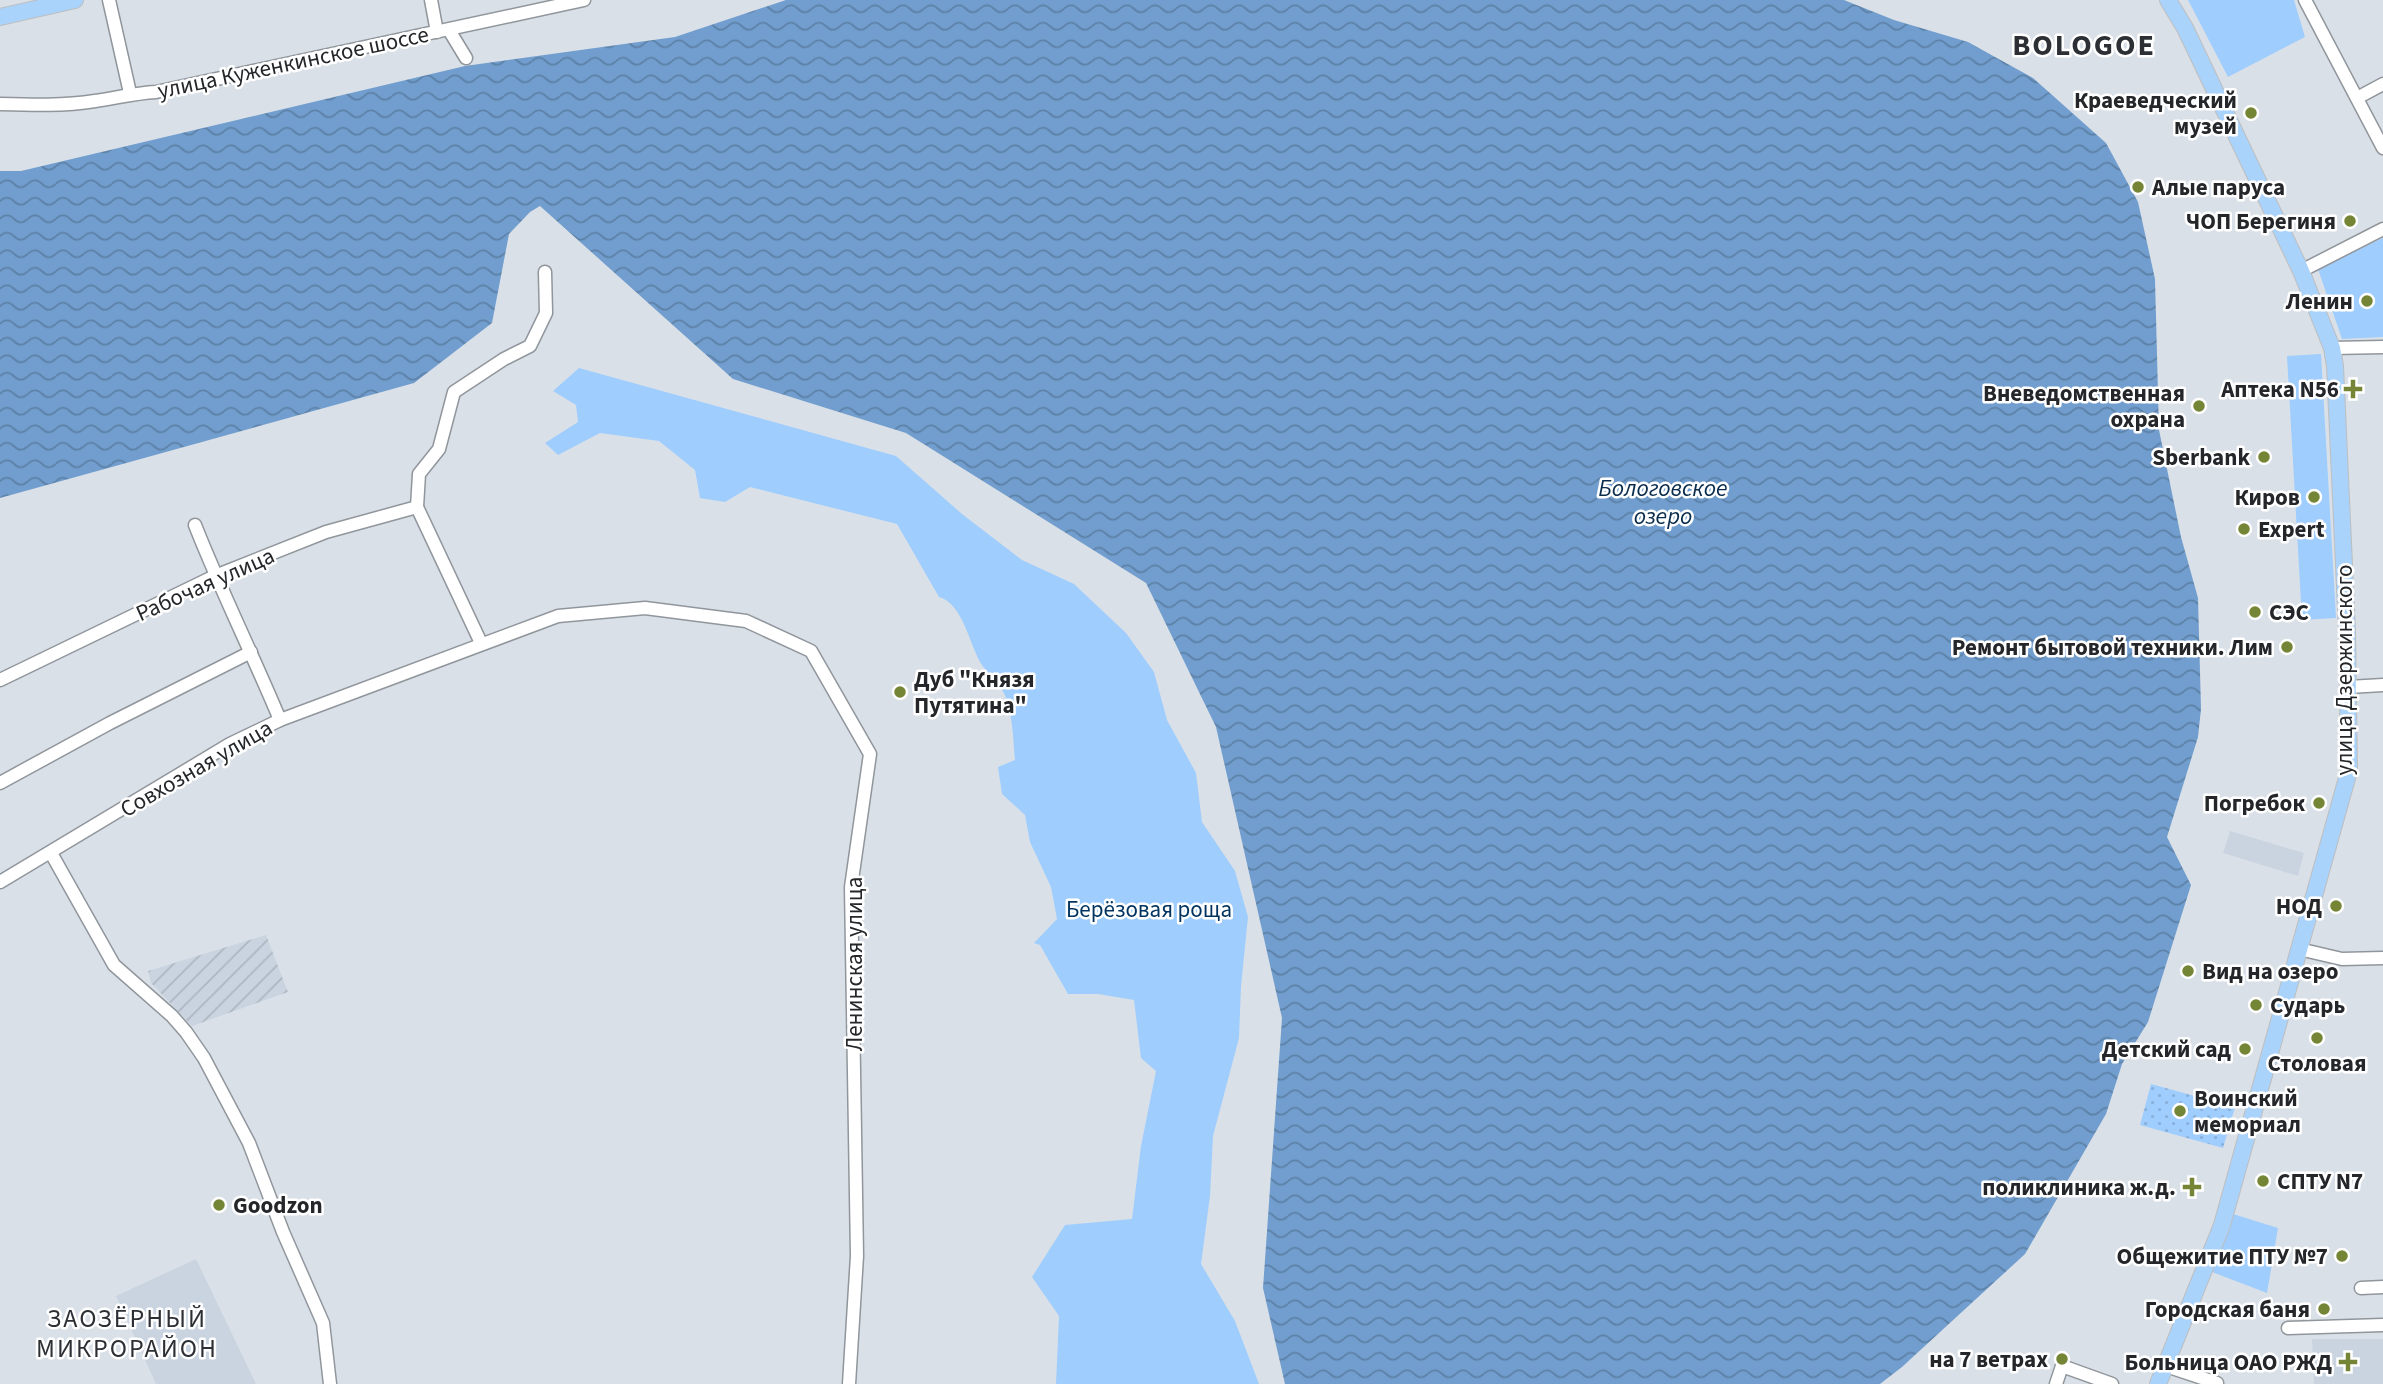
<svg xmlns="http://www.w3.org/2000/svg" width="2383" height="1384" viewBox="0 0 2383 1384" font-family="'Source Sans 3',sans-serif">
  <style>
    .built { fill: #cad4e1 }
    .industrial { fill: url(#industrial-furrows) }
    .grass { fill: url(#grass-dots) }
    .park { fill: #9fcdfe }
    .water { fill: url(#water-waves) }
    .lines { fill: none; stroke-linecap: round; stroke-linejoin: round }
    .minor-casing { stroke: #90969c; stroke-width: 15 }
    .major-casing { stroke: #bdbebf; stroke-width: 18 }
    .minor { stroke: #fff; stroke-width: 12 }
    .major { stroke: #aad3fc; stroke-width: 16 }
    .poi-dot { fill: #748535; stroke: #fff; stroke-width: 2.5 }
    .labels { text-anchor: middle; stroke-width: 5; stroke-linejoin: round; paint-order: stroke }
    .street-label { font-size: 23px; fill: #242629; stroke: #fff }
    .poi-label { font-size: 23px; font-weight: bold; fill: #242629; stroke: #fff; text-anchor: end }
    .park-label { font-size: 23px; fill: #00335f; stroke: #fff }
    .water-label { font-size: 24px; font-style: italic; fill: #0b2d4d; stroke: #fff }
    .quarter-label { font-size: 26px; letter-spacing: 2px; fill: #2c3035; stroke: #fff }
    .district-label { font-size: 30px; font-weight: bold; letter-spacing: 2px; fill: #2c3035; stroke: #fff }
  </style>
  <defs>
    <pattern id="industrial-furrows" width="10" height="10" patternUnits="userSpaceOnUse" patternTransform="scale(1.75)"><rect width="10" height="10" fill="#cad4e1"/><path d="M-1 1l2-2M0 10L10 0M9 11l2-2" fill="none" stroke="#adb6c1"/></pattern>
    <pattern id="grass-dots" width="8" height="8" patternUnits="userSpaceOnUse" patternTransform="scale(1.75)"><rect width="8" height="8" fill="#9fcdfe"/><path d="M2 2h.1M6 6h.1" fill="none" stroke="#89b0da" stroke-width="1.8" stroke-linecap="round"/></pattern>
    <pattern id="water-waves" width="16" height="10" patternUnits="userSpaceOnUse" patternTransform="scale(1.75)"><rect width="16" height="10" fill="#719ece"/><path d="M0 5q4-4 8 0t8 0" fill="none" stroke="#5d81a7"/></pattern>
  </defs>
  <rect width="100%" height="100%" fill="#dae0e7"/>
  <g class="built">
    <polygon points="2230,831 2304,853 2298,876 2223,853"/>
    <polygon points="196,1259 256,1384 156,1384 116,1296"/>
    <polygon points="2312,1339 2383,1339 2383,1384 2314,1384"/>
  </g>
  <polygon class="industrial" points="266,935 288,992 192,1026 151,983 148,971"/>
  <polygon class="grass" points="2151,1084 2235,1107 2223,1148 2140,1125"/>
  <g class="park">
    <polygon points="2188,0 2294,0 2305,37 2228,77"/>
    <polygon points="2383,238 2383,337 2342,339 2318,269"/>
    <polygon points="2321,354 2336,618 2302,620 2287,356"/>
    <path d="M579,368L896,456L962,514L1022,560L1074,584L1126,633L1154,672L1167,720L1196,773L1202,822L1235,871L1248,917L1241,986L1239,1038L1213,1136L1210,1196L1201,1264L1235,1321L1259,1384H1056L1059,1316L1032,1277L1065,1225L1132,1219L1141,1146L1156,1071L1141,1058L1134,1000L1098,994H1068L1040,945L1034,943L1057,919L1051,887L1030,842L1025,815L1002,794L998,767L1015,760C1013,739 1013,715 1005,695C1000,684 989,675 982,665C970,647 963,603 939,597L897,524L750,487L725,502L700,498L695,470L659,441L600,433L558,455L545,443L578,422L576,405L553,391Z"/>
    <polygon points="2233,1214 2278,1228 2267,1293 2212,1272"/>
  </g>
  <polygon class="water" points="786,0 1844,0 1894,20 1968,42 2033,78 2106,143 2138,202 2155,279 2159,430 2181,537 2198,598 2201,709 2198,737 2167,837 2191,885 2148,1022 2122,1064 2106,1114 2025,1254 1902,1367 1880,1384 1285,1384 1263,1288 1282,1018 1216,727 1146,583 906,433 733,379 540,206 530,212 509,234 492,323 414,383 0,498 0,171 21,171 465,66 675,37"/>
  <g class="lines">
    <g class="minor-casing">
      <g id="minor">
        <polyline points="109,0 130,93"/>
        <polyline points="431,0 437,32"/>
        <polyline points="2305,0 2383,148"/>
        <polyline points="449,30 466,58"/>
        <polyline points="2357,98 2383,84"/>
        <path d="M0,104C32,105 64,106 95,101C116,98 135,93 156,92L584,0"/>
        <polyline points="2301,271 2383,229"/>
        <polyline points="2332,348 2383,347"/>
        <path d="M195,525C221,591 253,655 280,720"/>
        <polyline points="481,643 417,507 419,474 439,449 454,392 504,359 530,346 546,313 545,272"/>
        <polyline points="0,680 215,576 326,532 417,507"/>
        <polyline points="2348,687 2383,685"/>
        <polyline points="0,783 110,723 251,652"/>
        <polyline points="51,853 114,965 172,1016 186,1032 204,1058 249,1143 283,1232 323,1323 330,1384"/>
        <polyline points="0,882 230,744 280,720 558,616 645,608 746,621 811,651 870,754 851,887 857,1256 849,1384"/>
        <polyline points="2299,949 2342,959 2383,958"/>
        <polyline points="2361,1288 2383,1287"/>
        <polyline points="2288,1328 2383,1325"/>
        <polyline points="2166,1366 2217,1383"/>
        <polyline points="2056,1384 2062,1366 2112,1384"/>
      </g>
    </g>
    <g class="major-casing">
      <g id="major">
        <polyline points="0,17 75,0"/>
        <polyline points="2158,1384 2222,1225 2349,771 2347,631 2335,366 2332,348 2301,271 2185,28 2168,0"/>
      </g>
    </g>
    <use href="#minor" class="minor"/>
    <use href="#major" class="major"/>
  </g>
  <g class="poi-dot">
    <circle cx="2251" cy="113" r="7"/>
    <circle cx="2138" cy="187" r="7"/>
    <circle cx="2350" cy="221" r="7"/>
    <circle cx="2367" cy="301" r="7"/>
    <path d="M2349.5 378.5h7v7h7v7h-7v7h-7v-7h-7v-7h7z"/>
    <circle cx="2199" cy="406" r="7"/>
    <circle cx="2264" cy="457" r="7"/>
    <circle cx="2314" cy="497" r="7"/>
    <circle cx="2244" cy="529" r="7"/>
    <circle cx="2255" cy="612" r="7"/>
    <circle cx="2287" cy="647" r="7"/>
    <circle cx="900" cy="692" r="7"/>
    <circle cx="2319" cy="803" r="7"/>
    <circle cx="2336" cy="906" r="7"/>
    <circle cx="2188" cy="971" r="7"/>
    <circle cx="2256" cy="1005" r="7"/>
    <circle cx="2317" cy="1038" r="7"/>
    <circle cx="2245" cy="1049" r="7"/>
    <circle cx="2180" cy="1111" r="7"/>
    <circle cx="2263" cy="1181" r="7"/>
    <path d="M2188.5 1176.5h7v7h7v7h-7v7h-7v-7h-7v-7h7z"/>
    <circle cx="219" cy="1205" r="7"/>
    <circle cx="2342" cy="1256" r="7"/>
    <circle cx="2324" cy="1309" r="7"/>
    <circle cx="2062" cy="1359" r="7"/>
    <path d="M2344.5 1351.5h7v7h7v7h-7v7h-7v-7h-7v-7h7z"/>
  </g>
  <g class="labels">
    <g class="street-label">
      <text transform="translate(293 62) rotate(-12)" y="8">улица Куженкинское шоссе</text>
      <text transform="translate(205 584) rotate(-24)" y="8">Рабочая улица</text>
      <text transform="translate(2344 670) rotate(-90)" y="8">улица Дзержинского</text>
      <text transform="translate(196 768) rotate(-30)" y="8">Совхозная улица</text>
      <text transform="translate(854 964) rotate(-90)" y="8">Ленинская улица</text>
    </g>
    <g class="poi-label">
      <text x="2237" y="108">Краеведческий<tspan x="2237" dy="26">музей</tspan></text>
      <text x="2152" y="195" text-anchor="start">Алые паруса</text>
      <text x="2336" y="229">ЧОП Берегиня</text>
      <text x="2353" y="309">Ленин</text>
      <text x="2339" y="397">Аптека N56</text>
      <text x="2185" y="401">Вневедомственная<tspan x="2185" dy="26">охрана</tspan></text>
      <text x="2250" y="465">Sberbank</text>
      <text x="2300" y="505">Киров</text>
      <text x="2258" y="537" text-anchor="start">Expert</text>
      <text x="2269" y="620" text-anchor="start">СЭС</text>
      <text x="2273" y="655">Ремонт бытовой техники. Лим</text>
      <text x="914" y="687" text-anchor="start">Дуб "Князя<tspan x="914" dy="26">Путятина"</tspan></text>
      <text x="2305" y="811">Погребок</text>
      <text x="2322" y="914">НОД</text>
      <text x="2202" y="979" text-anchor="start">Вид на озеро</text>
      <text x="2270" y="1013" text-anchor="start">Сударь</text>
      <text x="2231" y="1057">Детский сад</text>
      <text x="2317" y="1071" text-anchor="middle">Столовая</text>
      <text x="2194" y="1106" text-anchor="start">Воинский<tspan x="2194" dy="26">мемориал</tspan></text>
      <text x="2277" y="1189" text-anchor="start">СПТУ N7</text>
      <text x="2176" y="1195">поликлиника ж.д.</text>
      <text x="233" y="1213" text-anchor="start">Goodzon</text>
      <text x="2328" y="1264">Общежитие ПТУ №7</text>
      <text x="2310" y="1317">Городская баня</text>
      <text x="2048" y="1367">на 7 ветрах</text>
      <text x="2332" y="1370">Больница ОАО РЖД</text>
    </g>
    <g class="park-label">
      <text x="1149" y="917">Берёзовая роща</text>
    </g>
    <g class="water-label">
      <text x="1663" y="496">Бологовское<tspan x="1663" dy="28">озеро</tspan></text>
    </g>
    <g class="quarter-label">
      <text x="127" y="1327">ЗАОЗЁРНЫЙ<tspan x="127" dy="30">МИКРОРАЙОН</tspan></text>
    </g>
    <g class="district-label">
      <text x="2084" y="55">BOLOGOE</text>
    </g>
  </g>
</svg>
